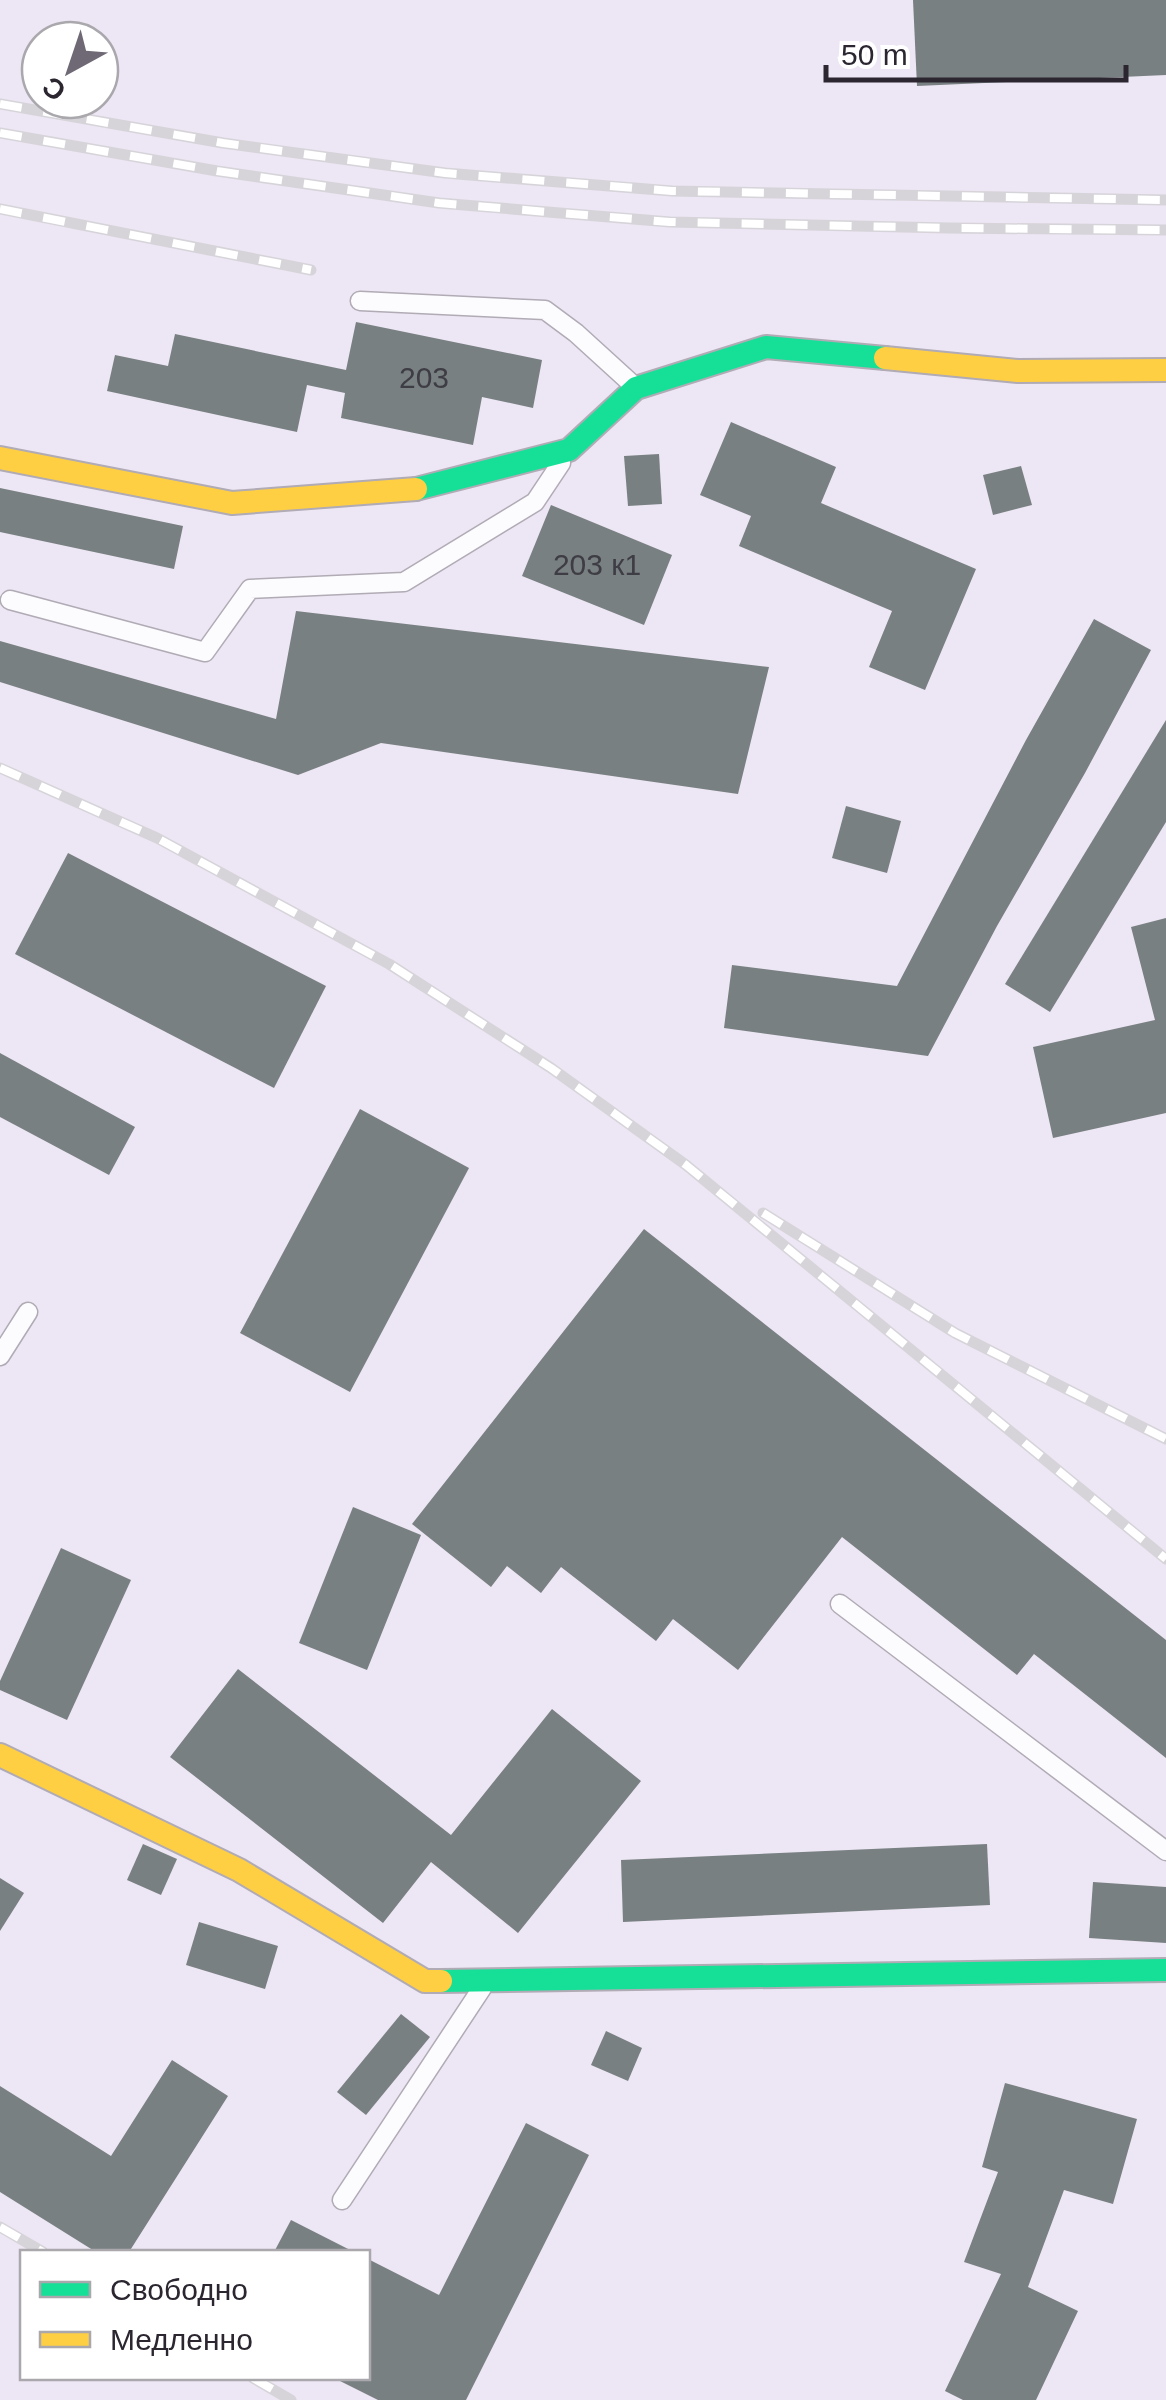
<svg xmlns="http://www.w3.org/2000/svg" width="1166" height="2400" viewBox="0 0 1166 2400" font-family="Arial,sans-serif">
  <style>
    .building { fill: #788082 }
    .lines { fill: none; stroke-linecap: round; stroke-linejoin: round }
    .lane-casing { stroke: #b0abb5; stroke-width: 21 }
    .fast-casing { stroke: #b0abb5; stroke-width: 26 }
    .slow-casing { stroke: #b0abb5; stroke-width: 26 }
    .lane { stroke: #fcfbfd; stroke-width: 18 }
    .fast { stroke: #16e098; stroke-width: 22 }
    .slow { stroke: #ffcf43; stroke-width: 22 }
    .rail-casing { stroke: #d6d4d9; stroke-width: 11 }
    .rail { stroke: #fff; stroke-width: 8; stroke-dasharray: 22; stroke-linecap: butt }
    .labels { text-anchor: middle; stroke-width: 10; stroke-linejoin: round; paint-order: stroke }
    .number-label { font-size: 30px; fill: #3e3c44 }
  </style>
  <rect width="100%" height="100%" fill="#ede6f4"/>
  <g class="building">
    <polygon points="913,0 1166,0 1166,75 917,86"/>
    <polygon points="356,322 542,360 533,408 482,397 473,445 341,418 345,393 307,385 297,432 107,391 115,355 168,366 175,334 346,370"/>
    <polygon points="731,422 836,467 821,503 976,569 925,690 869,667 892,611 739,546 751,516 700,495"/>
    <polygon points="659,454 662,504 628,506 624,456"/>
    <polygon points="1021,466 1032,505 993,515 983,475"/>
    <polygon points="0,488 183,526 174,569 0,532"/>
    <polygon points="551,505 672,555 644,625 522,576"/>
    <polygon points="296,611 769,667 738,794 381,743 298,775 0,682 0,641 276,719"/>
    <polygon points="1094,619 1151,650 1085,773 997,926 928,1056 724,1028 732,965 897,986 1026,740"/>
    <polygon points="1166,720 1166,822 1050,1012 1005,984"/>
    <polygon points="846,806 901,821 887,873 832,858"/>
    <polygon points="68,853 326,986 274,1088 15,954"/>
    <polygon points="1166,918 1166,1113 1053,1138 1033,1047 1155,1020 1131,927"/>
    <polygon points="0,1053 135,1127 109,1175 0,1117"/>
    <polygon points="360,1109 469,1168 350,1392 240,1333"/>
    <polygon points="644,1229 1166,1640 1166,1758 1034,1654 1017,1675 842,1537 738,1670 673,1619 656,1641 561,1567 541,1593 507,1566 491,1587 412,1524"/>
    <polygon points="353,1507 421,1535 367,1670 299,1643"/>
    <polygon points="61,1548 131,1580 67,1720 0,1690 0,1681"/>
    <polygon points="238,1669 451,1835 552,1709 641,1781 518,1933 431,1862 383,1923 170,1757"/>
    <polygon points="143,1844 177,1859 161,1895 127,1880"/>
    <polygon points="987,1844 990,1905 623,1922 621,1860"/>
    <polygon points="0,1878 24,1893 0,1931"/>
    <polygon points="1093,1882 1166,1887 1166,1943 1089,1938"/>
    <polygon points="199,1922 278,1946 265,1989 186,1965"/>
    <polygon points="401,2014 430,2037 366,2115 337,2092"/>
    <polygon points="606,2031 642,2048 628,2081 591,2065"/>
    <polygon points="172,2060 228,2096 129,2252 96,2252 0,2192 0,2086 111,2156"/>
    <polygon points="1005,2083 1137,2119 1113,2204 1064,2190 1028,2287 1078,2311 1036,2400 963,2400 945,2391 1001,2274 964,2262 998,2172 982,2167"/>
    <polygon points="526,2123 589,2155 466,2400 378,2400 334,2378 368,2378 368,2259 439,2295"/>
    <polygon points="291,2220 354,2252 274,2252"/>
  </g>
  <g class="lines">
    <g class="lane-casing">
      <g id="lane">
        <polyline points="360,301 545,310 576,333 632,384"/>
        <polyline points="10,600 205,652 250,589 404,582 535,502 561,463"/>
        <polyline points="0,1356 28,1312"/>
        <polyline points="840,1604 1166,1851"/>
        <polyline points="342,2200 482,1988"/>
      </g>
    </g>
    <g class="fast-casing">
      <g id="fast">
        <polyline points="416,489 569,450 636,388 766,347 885,358"/>
        <polyline points="441,1981 1166,1970"/>
      </g>
    </g>
    <g class="slow-casing">
      <g id="slow">
        <polyline points="885,358 1018,371 1166,370"/>
        <polyline points="0,458 232,503 416,489"/>
        <polyline points="0,1755 239,1870 425,1981 441,1981"/>
      </g>
    </g>
    <use href="#lane" class="lane"/>
    <use href="#fast" class="fast"/>
    <use href="#slow" class="slow"/>
    <g class="rail-casing">
      <g id="rail">
        <polyline points="0,104 223,143 445,173 672,191 1166,200"/>
        <polyline points="0,133 217,171 439,203 670,222 949,228 1166,230"/>
        <polyline points="0,209 311,270"/>
        <polyline points="0,768 157,838 389,964 551,1068 686,1165 1166,1559"/>
        <polyline points="763,1213 955,1333 1166,1439"/>
        <polyline points="0,2227 43,2252"/>
        <polyline points="253,2378 291,2400"/>
      </g>
    </g>
    <use href="#rail" class="rail"/>
  </g>
  <g class="labels">
    <g class="number-label">
      <text x="424" y="388">203</text>
      <text x="597" y="575">203 к1</text>
    </g>
  </g>
  <rect x="20" y="2250" width="350" height="130" fill="#ffffff" stroke="#aaa8ac" stroke-width="2.5"/>
  <rect x="40" y="2282" width="50" height="15" fill="#16e098" stroke="#aaa8ac" stroke-width="2.5"/>
  <text x="110" y="2300" font-size="30" fill="#2b2630">Свободно</text>
  <rect x="40" y="2332" width="50" height="15" fill="#ffcf43" stroke="#aaa8ac" stroke-width="2.5"/>
  <text x="110" y="2350" font-size="30" fill="#2b2630">Медленно</text>
  <g transform="translate(70 70) rotate(220)"><circle r="48" fill="#ffffff" stroke="#aaa8ac" stroke-width="2.5"/>
  <path d="M0-8L18 38L0 25L-18 38Z" fill="#6f6975"/>
  <text y="-15" font-size="28" font-weight="bold" text-anchor="middle" fill="#2b2630">С</text>
  </g>
  <path d="M826 65v15h300v-15" fill="none" stroke="#2b2630" stroke-width="5"/>
  <text x="841" y="65" font-size="30" fill="#2b2630" stroke="#ffffff" stroke-width="8" paint-order="stroke">50 m</text>
</svg>
